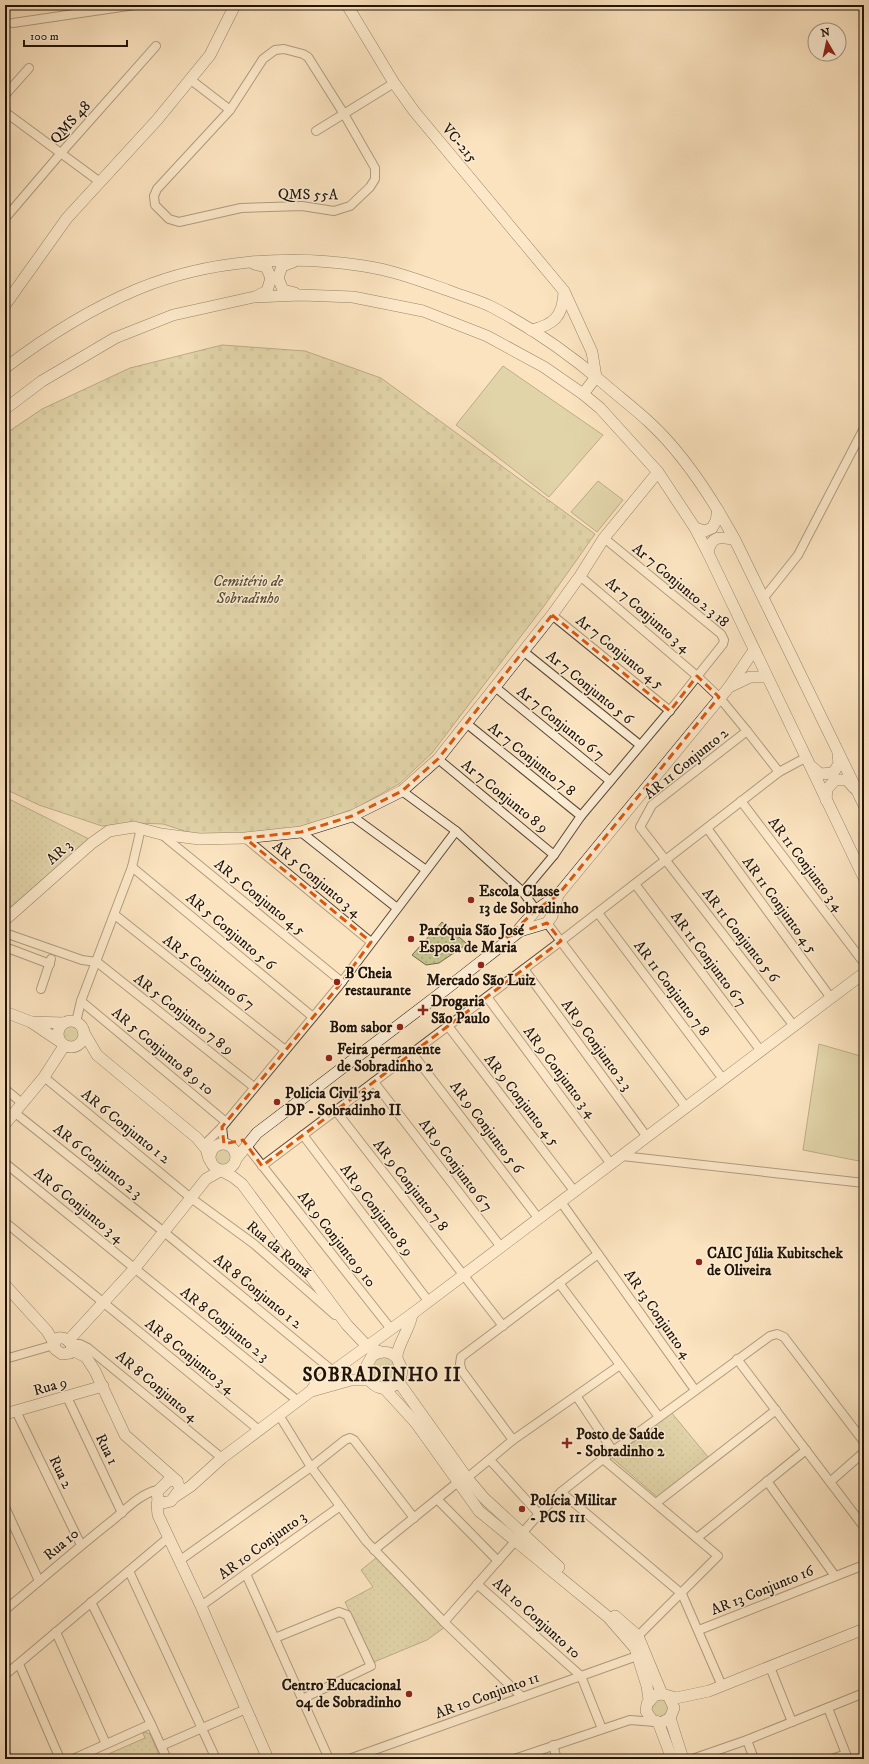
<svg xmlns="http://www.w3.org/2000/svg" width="869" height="1764" viewBox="0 0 869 1764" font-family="'IM FELL DW Pica',serif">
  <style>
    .grass { fill: url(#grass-tufts); stroke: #726a4a }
    .cemetery { fill: url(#cemetery-stones); stroke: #726a4a }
    .park { fill: url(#park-dots); stroke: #726a4a }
    .pitch { fill: #c3c28e; stroke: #726a4a }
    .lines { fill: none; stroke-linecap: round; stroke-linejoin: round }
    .street-casing { stroke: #584735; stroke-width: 10 }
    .secondary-casing { stroke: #211307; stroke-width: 12 }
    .street { stroke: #fcedd5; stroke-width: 8 }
    .secondary { stroke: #fcedd5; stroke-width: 11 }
    .marked { fill: none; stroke: #de560c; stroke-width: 3; stroke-dasharray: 8 5; stroke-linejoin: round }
    .poi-dot { fill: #8f2418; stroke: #fcedd5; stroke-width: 1.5 }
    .labels { text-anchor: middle; stroke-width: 3; stroke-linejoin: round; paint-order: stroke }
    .street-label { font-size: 15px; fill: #211307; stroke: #fcedd5 }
    .park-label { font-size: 15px; font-style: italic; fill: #5a5036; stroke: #fcedd5 }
    .poi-label { font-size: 15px; font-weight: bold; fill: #211307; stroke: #fcedd5; text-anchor: start }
    .district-label { font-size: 19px; font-weight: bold; letter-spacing: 1px; fill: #211307; stroke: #fcedd5 }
  </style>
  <defs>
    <pattern id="grass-tufts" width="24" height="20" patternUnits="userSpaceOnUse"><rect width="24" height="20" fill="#c3c28e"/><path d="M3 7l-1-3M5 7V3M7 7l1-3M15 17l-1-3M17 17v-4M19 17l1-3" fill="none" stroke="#a7a679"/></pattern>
    <pattern id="cemetery-stones" width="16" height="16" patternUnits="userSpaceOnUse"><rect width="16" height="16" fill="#c3c28e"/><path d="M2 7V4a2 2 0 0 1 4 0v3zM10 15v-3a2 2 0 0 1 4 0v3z" fill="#a7a679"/></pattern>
    <pattern id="park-dots" width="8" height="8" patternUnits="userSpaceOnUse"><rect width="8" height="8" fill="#c3c28e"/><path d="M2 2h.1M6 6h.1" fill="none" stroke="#a7a679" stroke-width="1.8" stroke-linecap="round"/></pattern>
  </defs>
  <rect width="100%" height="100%" fill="#fbe3bf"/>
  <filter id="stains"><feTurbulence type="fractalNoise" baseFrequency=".005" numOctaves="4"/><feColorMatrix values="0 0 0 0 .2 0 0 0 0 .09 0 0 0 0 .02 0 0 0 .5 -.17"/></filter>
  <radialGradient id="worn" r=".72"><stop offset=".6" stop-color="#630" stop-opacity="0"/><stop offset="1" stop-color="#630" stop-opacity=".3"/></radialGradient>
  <g class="grass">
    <circle cx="70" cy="1033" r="10"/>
    <circle cx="223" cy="1157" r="10"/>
    <polygon points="388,1354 400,1368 392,1383 375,1384 369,1363 371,1360"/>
    <polygon points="665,1697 671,1712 658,1719 648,1709 649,1703"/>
  </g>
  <polygon class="cemetery" points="222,345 305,351 381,378 595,534 544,606 432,753 399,784 354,809 301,827 251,834 197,835 163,824 137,823 102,826 39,805 5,789 5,434 42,409 130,368"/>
  <g class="park">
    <polygon points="5,797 89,839 5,912"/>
    <polygon points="442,922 467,944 439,963 426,965 412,955"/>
    <polygon points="671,1412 708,1457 657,1497 611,1457"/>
    <polygon points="376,1558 445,1627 427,1640 374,1662 345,1602 373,1587 361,1570"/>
    <polygon points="145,1732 150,1734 161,1759 97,1759 145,1738 143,1733"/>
  </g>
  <g class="pitch">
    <polygon points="503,366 603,435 549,497 456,425"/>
    <polygon points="598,481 623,500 597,532 571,512"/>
    <polygon points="819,1044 864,1057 864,1162 803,1150"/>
  </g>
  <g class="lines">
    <g class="street-casing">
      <g id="street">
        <polyline points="13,23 135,5"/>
        <polygon points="284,49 303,54 308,57 344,114 375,168 375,179 370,187 350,206 334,211 302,206 241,208 179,222 169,219 155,205 154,196 157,189 230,110 263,59 275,50"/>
        <polyline points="191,80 230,110"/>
        <polyline points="5,95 29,68"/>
        <polyline points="5,112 100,182"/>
        <polyline points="316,131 394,83"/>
        <polyline points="5,217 8,215 61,153 156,46"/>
        <polyline points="580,576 697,676 719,697 747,731"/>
        <polyline points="763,599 798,555 864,428"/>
        <polyline points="552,615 670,711"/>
        <polyline points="523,651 640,745"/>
        <polyline points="495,687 610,781"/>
        <polyline points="466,723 581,816"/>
        <polyline points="438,759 554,855"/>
        <polyline points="779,772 747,731 652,805 640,827 794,1026"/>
        <polyline points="402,791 456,831 523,892 536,910"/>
        <polyline points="741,801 864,963"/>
        <polyline points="352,816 426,870"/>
        <polyline points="707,828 831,998"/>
        <polyline points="301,832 397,908"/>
        <polyline points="161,834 342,982"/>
        <polyline points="245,838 371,942"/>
        <polyline points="132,867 313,1017"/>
        <polyline points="635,884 761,1051"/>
        <polyline points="523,892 554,855 581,816 676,703 723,644 724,640 721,634 604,538"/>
        <polyline points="598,913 723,1079"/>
        <polyline points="115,915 285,1050"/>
        <polyline points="547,923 686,1107"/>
        <polyline points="5,933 82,960 97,962"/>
        <polyline points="5,947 50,964"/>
        <polyline points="97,962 254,1087"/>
        <polyline points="524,969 647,1137"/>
        <polyline points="41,989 51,959"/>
        <polyline points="487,997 611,1164"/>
        <polyline points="81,1001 226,1122"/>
        <polyline points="76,1022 81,1001 132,867 141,828"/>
        <polyline points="448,1026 575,1192"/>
        <polyline points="412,1053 539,1219"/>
        <polyline points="44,1077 191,1198 254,1244 335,1315"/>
        <polyline points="374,1082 501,1247"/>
        <polyline points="5,1089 22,1103"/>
        <polyline points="336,1111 503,1326"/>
        <polyline points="14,1112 164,1232 333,1371"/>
        <polyline points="222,1127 224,1144"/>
        <polyline points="303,1135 429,1302"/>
        <polyline points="207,1142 222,1127 338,987 456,831"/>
        <polyline points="246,1145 391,1329"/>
        <polyline points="622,1156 864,1183"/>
        <polyline points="5,1163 298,1401"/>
        <polyline points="262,1166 561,941 779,772 807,757"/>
        <polyline points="561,1202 695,1390"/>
        <polyline points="5,1222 259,1430"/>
        <polyline points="559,1283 659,1417"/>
        <polyline points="71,1344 80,1344 88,1348 222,1458"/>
        <polyline points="5,1359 54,1345"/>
        <polyline points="737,1359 864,1527"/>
        <polyline points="67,1397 122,1513"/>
        <polyline points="577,1397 613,1451"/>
        <polyline points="16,1411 81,1545"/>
        <polyline points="279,1415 311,1467 366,1541 444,1622 522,1697"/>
        <polyline points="513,1440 462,1371 460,1364 461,1357 598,1254"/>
        <polyline points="603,1459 718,1556 638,1636"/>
        <polyline points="490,1460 539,1514"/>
        <polyline points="467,1478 513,1440 620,1365"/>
        <polyline points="767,1481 835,1576"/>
        <polyline points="830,1482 864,1452"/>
        <polyline points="561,1492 682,1594 722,1686"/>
        <polyline points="437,1499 498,1561"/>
        <polyline points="656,1503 776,1410"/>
        <polyline points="5,1507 39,1581"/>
        <polyline points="697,1538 806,1450"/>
        <polyline points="374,1550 458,1482"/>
        <polyline points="179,1561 311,1467 345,1440 350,1438 354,1440 414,1518"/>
        <polyline points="129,1571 216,1759"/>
        <polyline points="246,1574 329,1759"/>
        <polyline points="477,1584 581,1676 602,1729"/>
        <polyline points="91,1602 151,1724 167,1759"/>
        <polyline points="201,1606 339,1507"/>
        <path d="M5,1610C41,1580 76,1549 113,1520C126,1509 141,1493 158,1490"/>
        <polyline points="444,1622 539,1514 561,1492 613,1451 770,1336 777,1334 784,1337 864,1442"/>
        <polyline points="699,1630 864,1565"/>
        <polyline points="56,1632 106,1744"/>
        <polyline points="275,1638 339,1612 347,1615 371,1666 302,1699"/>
        <polyline points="19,1664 60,1759"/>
        <polyline points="770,1667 792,1722"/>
        <polyline points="5,1675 169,1537"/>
        <polyline points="828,1708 848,1759"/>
        <polyline points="747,1740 754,1759"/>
        <polyline points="553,1745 557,1759"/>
        <polyline points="161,1746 246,1709"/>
        <polyline points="5,1752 8,1759"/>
        <polyline points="73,1759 151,1724"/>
        <polyline points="349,1759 637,1656"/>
        <polyline points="514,1759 630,1720 655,1722"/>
        <polyline points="692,1759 747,1740 864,1693"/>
        <polyline points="832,1759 846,1754"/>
      </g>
    </g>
    <g class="secondary-casing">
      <g id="secondary">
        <polyline points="347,5 394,83 414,111 564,291 592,352 596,377 583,394"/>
        <polyline points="293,262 282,266 278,278 283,290 295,293"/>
        <polyline points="254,264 266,267 271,278 267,291 257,296"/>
        <polyline points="5,305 67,218 157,120 210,55 235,5"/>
        <path d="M531,330C554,325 563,316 564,292"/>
        <path d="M5,368C47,336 90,309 138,289C208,260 290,254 364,266C392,270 421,281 447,290C462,296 478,300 492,307C532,328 568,353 602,382C618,396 634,408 649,422C684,454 712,498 735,540L864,805"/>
        <polyline points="5,409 42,381 115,338 173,315 254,297 301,295 353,297 423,311 487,336 544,367 583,394 600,408 658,472 695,528 708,553 864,878"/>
        <polyline points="695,528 705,531 712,528 716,521 718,510"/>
        <path d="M708,553C711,536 719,536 735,540"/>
        <polyline points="729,687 750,677 767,677"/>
        <polyline points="812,767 820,774 833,773 839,764 838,754"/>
        <polyline points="826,800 827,789 835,780 847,780 854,788"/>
        <polyline points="5,920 92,843 109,831 134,827 161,834 199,839 245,838 301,832 352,816 402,791 438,759 552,615 580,576 604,538 658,472"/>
        <polyline points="520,931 547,923 552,916 558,895"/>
        <polyline points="5,1012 31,1022 59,1041"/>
        <circle cx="71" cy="1034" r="13"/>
        <polyline points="31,1022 64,1023"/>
        <polyline points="83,1031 97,1055 197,1138 206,1149 209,1159"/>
        <polyline points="5,1124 44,1077 64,1046"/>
        <circle cx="223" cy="1157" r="13"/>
        <polyline points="236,1159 257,1133 450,986 520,931 520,928 536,910 558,895 729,687 754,650"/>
        <polyline points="222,1171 233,1177 242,1184 347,1325 367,1346 380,1352"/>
        <polyline points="5,1285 47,1331 54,1343"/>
        <path d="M58,1338C65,1337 70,1341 72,1347L70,1353L62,1354L55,1349L54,1343Z"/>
        <polyline points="68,1341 135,1268 206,1179 220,1171"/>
        <polyline points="72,1350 86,1357 95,1371 125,1435 177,1481"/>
        <path d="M397,1358C390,1351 381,1350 372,1356L366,1367C365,1389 393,1397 401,1376C404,1368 399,1365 397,1358C396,1347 411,1327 412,1314"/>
        <polyline points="398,1381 467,1478 484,1498 559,1567"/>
        <polyline points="384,1388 416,1423 479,1511 608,1617 635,1648 647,1686 649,1700"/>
        <polyline points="312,1391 351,1380 369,1380"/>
        <polyline points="5,1414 103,1386"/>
        <polygon points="169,1480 177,1481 180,1489 171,1501 163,1503 158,1500 157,1492"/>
        <polyline points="176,1496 191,1486 222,1458 311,1391 315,1385 333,1371 412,1314 864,973"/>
        <polyline points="158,1500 157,1505 158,1515 201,1606 268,1759"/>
        <polyline points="615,1616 638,1636 662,1694"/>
        <polyline points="669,1697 674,1708 670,1718 661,1723 652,1720 646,1711 647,1704 655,1695 662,1694 676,1698 709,1691 864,1629"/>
        <polyline points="670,1718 683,1759"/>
        <polyline points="658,1722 672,1759"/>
      </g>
    </g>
    <use href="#street" class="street"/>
    <use href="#secondary" class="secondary"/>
  </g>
  <path d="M0 0H869V1764H0ZM552,615L670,711L697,676L719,697L558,895L536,910L507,937L547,923L561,941L262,1166L243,1140L224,1144L222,1127L338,987L371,942L245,838L301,832L352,816L402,791L438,759Z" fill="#fbe3bf" fill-opacity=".55" fill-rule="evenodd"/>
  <path class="marked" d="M552,615L670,711L697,676L719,697L558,895L536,910L507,937L547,923L561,941L262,1166L243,1140L224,1144L222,1127L338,987L371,942L245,838L301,832L352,816L402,791L438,759Z"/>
  <g class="poi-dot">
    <circle cx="471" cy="900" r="4"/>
    <circle cx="411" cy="939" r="4"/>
    <circle cx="481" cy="965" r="4"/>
    <circle cx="337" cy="982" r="4"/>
    <path d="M421 1004h4v4h4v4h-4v4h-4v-4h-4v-4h4z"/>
    <circle cx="400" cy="1027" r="4"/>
    <circle cx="329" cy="1058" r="4"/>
    <circle cx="277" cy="1102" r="4"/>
    <circle cx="699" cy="1262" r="4"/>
    <path d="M565 1437h4v4h4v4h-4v4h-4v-4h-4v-4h4z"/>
    <circle cx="522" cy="1509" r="4"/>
    <circle cx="409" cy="1694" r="4"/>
  </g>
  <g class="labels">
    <g class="street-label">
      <text transform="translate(70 122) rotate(-48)" y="5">QMS 48</text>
      <text transform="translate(460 143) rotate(50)" y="5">VC-215</text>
      <text transform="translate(308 194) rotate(1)" y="5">QMS 55A</text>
      <text transform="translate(681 585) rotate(40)" y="5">Ar 7 Conjunto 2 3 18</text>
      <text transform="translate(648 615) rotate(41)" y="5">Ar 7 Conjunto 3 4</text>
      <text transform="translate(620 652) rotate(39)" y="5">Ar 7 Conjunto 4 5</text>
      <text transform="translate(590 687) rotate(39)" y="5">Ar 7 Conjunto 5 6</text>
      <text transform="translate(561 723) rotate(39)" y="5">Ar 7 Conjunto 6 7</text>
      <text transform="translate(532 759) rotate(39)" y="5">Ar 7 Conjunto 7 8</text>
      <text transform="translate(686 763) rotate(-39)" y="5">AR 11 Conjunto 2</text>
      <text transform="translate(505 796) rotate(39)" y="5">Ar 7 Conjunto 8 9</text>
      <text transform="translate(59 852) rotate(-42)" y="5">AR 3</text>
      <text transform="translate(806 864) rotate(53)" y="5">AR 11 Conjunto 3 4</text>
      <text transform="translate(317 879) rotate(40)" y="5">AR 5 Conjunto 3 4</text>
      <text transform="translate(260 897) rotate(39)" y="5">AR 5 Conjunto 4 5</text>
      <text transform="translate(780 905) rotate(54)" y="5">AR 11 Conjunto 4 5</text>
      <text transform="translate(231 931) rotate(40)" y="5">AR 5 Conjunto 5 6</text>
      <text transform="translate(741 935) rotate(52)" y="5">AR 11 Conjunto 5 6</text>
      <text transform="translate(709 959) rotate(53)" y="5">AR 11 Conjunto 6 7</text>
      <text transform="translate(209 972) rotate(38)" y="5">AR 5 Conjunto 6 7</text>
      <text transform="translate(672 988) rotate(53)" y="5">AR 11 Conjunto 7 8</text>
      <text transform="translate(184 1014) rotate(38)" y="5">AR 5 Conjunto 7 8 9</text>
      <text transform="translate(597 1045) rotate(54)" y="5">AR 9 Conjunto 2 3</text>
      <text transform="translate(163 1051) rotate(40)" y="5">AR 5 Conjunto 8 9 10</text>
      <text transform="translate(560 1072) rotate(53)" y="5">AR 9 Conjunto 3 4</text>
      <text transform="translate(522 1100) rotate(52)" y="5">AR 9 Conjunto 4 5</text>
      <text transform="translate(126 1126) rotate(39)" y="5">AR 6 Conjunto 1 2</text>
      <text transform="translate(487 1127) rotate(53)" y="5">AR 9 Conjunto 5 6</text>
      <text transform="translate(98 1161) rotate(39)" y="5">AR 6 Conjunto 2 3</text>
      <text transform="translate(456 1165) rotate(53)" y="5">AR 9 Conjunto 6 7</text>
      <text transform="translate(411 1185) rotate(52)" y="5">AR 9 Conjunto 7 8</text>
      <text transform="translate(79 1205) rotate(39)" y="5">AR 6 Conjunto 3 4</text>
      <text transform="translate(377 1210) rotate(53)" y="5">AR 9 Conjunto 8 9</text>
      <text transform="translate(337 1239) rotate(52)" y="5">AR 9 Conjunto 9 10</text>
      <text transform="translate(279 1249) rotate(40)" y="5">Rua da Romã</text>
      <text transform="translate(258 1291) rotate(39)" y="5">AR 8 Conjunto 1 2</text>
      <text transform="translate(658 1314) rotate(55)" y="5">AR 13 Conjunto 4</text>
      <text transform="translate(225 1324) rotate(39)" y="5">AR 8 Conjunto 2 3</text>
      <text transform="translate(190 1356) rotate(39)" y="5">AR 8 Conjunto 3 4</text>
      <text transform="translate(50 1386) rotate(-16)" y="5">Rua 9</text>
      <text transform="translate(157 1386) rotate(40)" y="5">AR 8 Conjunto 4</text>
      <text transform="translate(107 1449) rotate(64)" y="5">Rua 1</text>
      <text transform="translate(61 1472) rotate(64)" y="5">Rua 2</text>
      <text transform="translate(61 1544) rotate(-40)" y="5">Rua 10</text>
      <text transform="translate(262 1545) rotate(-36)" y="5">AR 10 Conjunto 3</text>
      <text transform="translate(762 1590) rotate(-22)" y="5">AR 13 Conjunto 16</text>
      <text transform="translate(537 1618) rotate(42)" y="5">AR 10 Conjunto 10</text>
      <text transform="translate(487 1695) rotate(-20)" y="5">AR 10 Conjunto 11</text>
    </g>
    <g class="park-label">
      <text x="248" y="586">Cemitério de<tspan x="248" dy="17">Sobradinho</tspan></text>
    </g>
    <g class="poi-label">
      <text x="479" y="896">Escola Classe<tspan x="479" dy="17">13 de Sobradinho</tspan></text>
      <text x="419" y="935">Paróquia São José<tspan x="419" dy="17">Esposa de Maria</tspan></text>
      <text x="345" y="978">B Cheia<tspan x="345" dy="17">restaurante</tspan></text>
      <text x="481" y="985" text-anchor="middle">Mercado São Luiz</text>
      <text x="431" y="1006">Drogaria<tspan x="431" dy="17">São Paulo</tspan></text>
      <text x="392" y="1032" text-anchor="end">Bom sabor</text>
      <text x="337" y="1054">Feira permanente<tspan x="337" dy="17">de Sobradinho 2</tspan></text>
      <text x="285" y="1098">Policia Civil 35a<tspan x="285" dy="17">DP - Sobradinho II</tspan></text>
      <text x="707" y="1258">CAIC Júlia Kubitschek<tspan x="707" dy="17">de Oliveira</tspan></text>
      <text x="576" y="1439">Posto de Saúde<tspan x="576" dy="17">- Sobradinho 2</tspan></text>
      <text x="530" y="1505">Polícia Militar<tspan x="530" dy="17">- PCS 111</tspan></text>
      <text x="401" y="1690" text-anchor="end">Centro Educacional<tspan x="401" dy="17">04 de Sobradinho</tspan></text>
    </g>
    <g class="district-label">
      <text x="382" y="1381">SOBRADINHO II</text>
    </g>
  </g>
  <rect width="869" height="1764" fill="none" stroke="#fbe3bf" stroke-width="20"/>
  <rect x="6" y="6" width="857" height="1752" fill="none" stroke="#211307" stroke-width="2"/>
  <rect x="10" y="10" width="849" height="1744" fill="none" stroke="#211307"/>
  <g transform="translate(827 42) rotate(351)"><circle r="19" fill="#fcedd5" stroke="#a49683"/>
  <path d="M0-3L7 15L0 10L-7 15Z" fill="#8f2418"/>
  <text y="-6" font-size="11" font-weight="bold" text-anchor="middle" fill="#211307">N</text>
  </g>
  <path d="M24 40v6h103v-6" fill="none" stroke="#211307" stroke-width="2"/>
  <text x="30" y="40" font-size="12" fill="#211307" stroke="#fcedd5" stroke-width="3" paint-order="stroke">100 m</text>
  <rect width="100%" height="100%" filter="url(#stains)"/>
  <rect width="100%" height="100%" fill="url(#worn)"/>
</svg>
